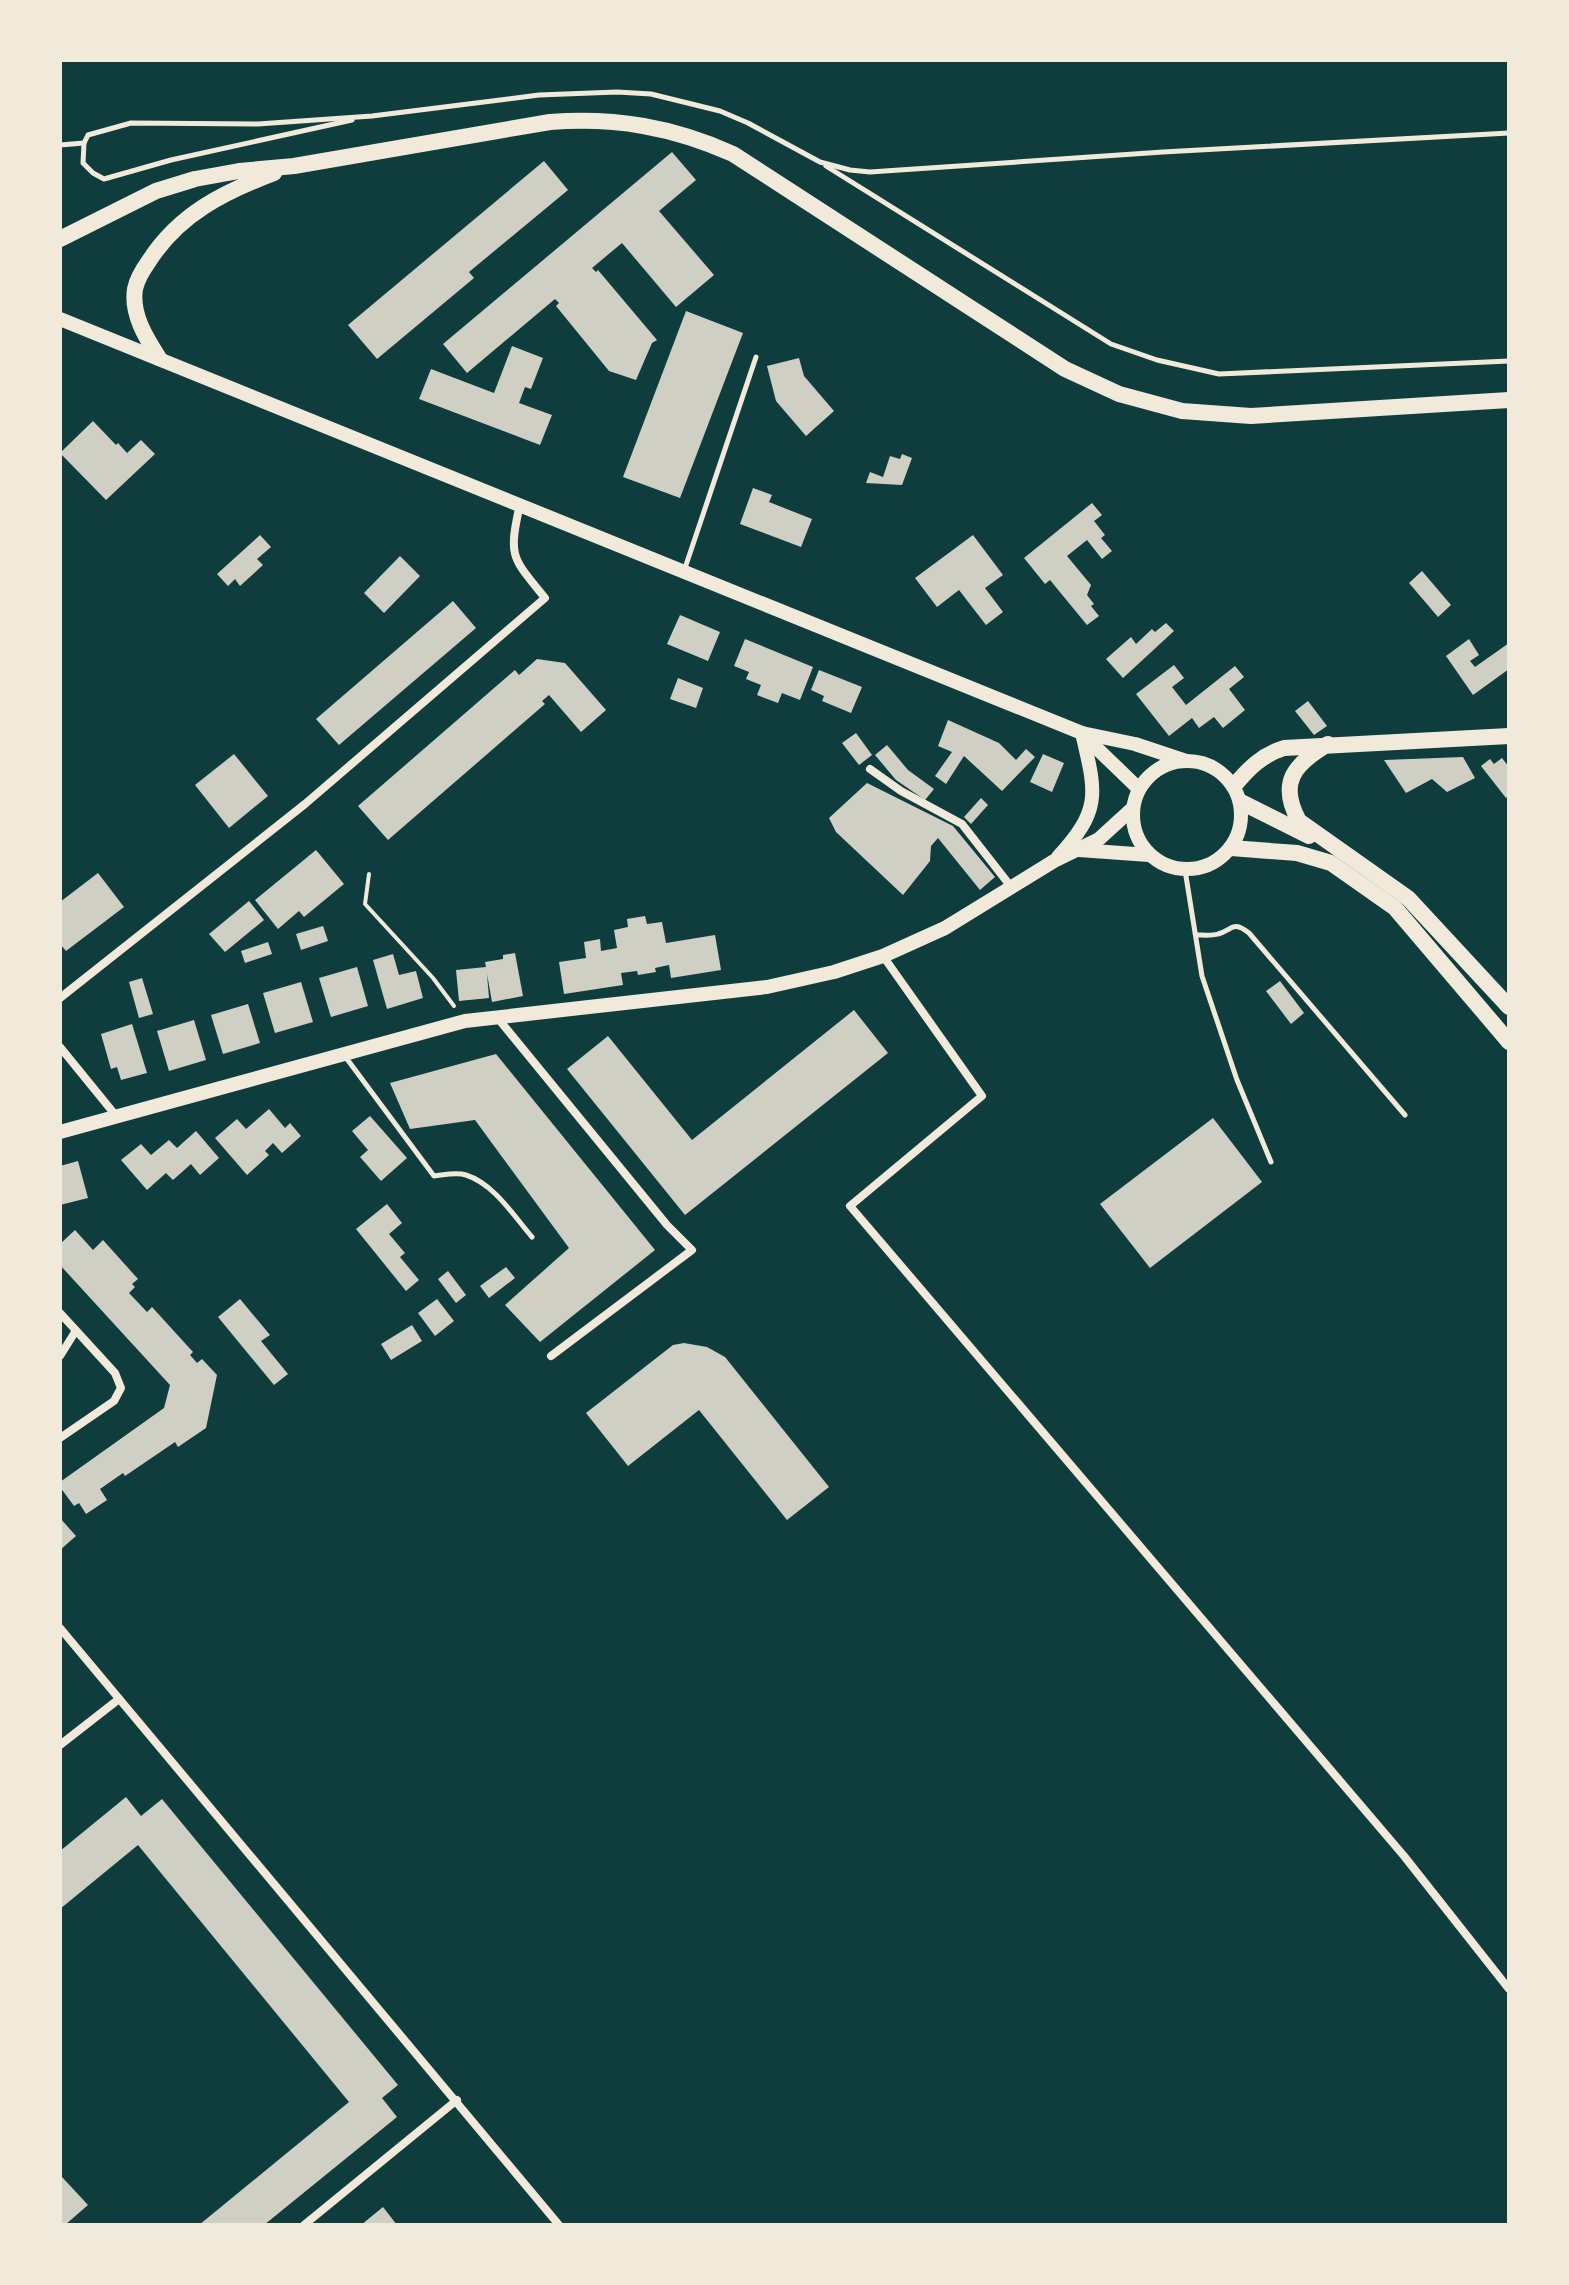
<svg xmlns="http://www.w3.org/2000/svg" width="1569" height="2285" viewBox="0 0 1569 2285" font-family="'Fira Sans',sans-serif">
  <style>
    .building { fill: #cfcfc3 }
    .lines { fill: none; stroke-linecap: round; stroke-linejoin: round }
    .path { stroke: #f1e9da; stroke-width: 4 }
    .service { stroke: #f1e9da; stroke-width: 5 }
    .minor { stroke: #f1e9da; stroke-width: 8 }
    .secondary { stroke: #f1e9da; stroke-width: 14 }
    .primary { stroke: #f1e9da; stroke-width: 16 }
    .trunk { stroke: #f1e9da; stroke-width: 16 }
  </style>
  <rect width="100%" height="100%" fill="#0f3d3e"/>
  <g class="building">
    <polygon points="672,152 696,180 659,211 714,275 676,307 622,243 592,268 596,272 598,270 657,340 652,343 636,380 609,371 556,306 559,303 555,299 467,373 443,344"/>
    <polygon points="544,161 568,190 469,272 474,278 377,359 348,325"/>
    <polygon points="686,311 743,333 680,498 623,477"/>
    <polygon points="512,346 543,358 531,389 525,387 519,403 552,415 540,445 419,399 431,369 494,393"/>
    <polygon points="799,358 804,376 834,411 806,436 776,401 767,366"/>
    <polygon points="93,421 116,445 118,443 127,453 141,440 155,454 106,500 60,453"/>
    <polygon points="902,454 912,458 902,485 866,483 870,472 883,477 890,456 900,459"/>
    <polygon points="753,488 772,495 769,502 812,519 801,547 740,524"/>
    <polygon points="1092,503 1102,515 1094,521 1105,535 1101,538 1112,551 1102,559 1087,540 1067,556 1091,585 1087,595 1094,604 1091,606 1099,616 1087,625 1050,580 1045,584 1024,558"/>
    <polygon points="260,535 271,547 257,559 263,565 240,586 235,579 228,586 217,574"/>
    <polygon points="973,535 1003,575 985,588 1003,612 986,625 959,590 937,607 915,578"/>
    <polygon points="400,556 420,576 384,613 364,593"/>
    <polygon points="1422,571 1451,605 1438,617 1409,583"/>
    <polygon points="453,601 476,628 339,745 316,719"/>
    <polygon points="680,615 720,632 708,661 667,644"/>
    <polygon points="1166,623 1174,631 1123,678 1106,659 1131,637 1136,644 1152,629 1155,632"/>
    <polygon points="745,639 813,667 800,700 782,693 778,703 757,695 761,685 746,679 749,672 734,666"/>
    <polygon points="1469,639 1479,655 1470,661 1475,667 1509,643 1509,669 1473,695 1446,656"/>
    <polygon points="537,659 565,663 606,710 581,732 549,695 542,701 545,704 388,840 358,806 515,670 519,675"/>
    <polygon points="1174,665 1184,678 1172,687 1186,705 1235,666 1244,677 1229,689 1245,710 1223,728 1214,717 1199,728 1192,718 1169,736 1136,694"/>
    <polygon points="819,670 862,687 851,713 822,701 824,696 811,690"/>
    <polygon points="678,678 703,688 696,708 670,699"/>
    <polygon points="1308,701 1327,726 1314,735 1295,711"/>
    <polygon points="948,720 999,743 1016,760 1026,749 1035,757 1002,791 964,756 946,784 935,776 952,752 938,746"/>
    <polygon points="856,733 872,755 859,765 842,743"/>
    <polygon points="887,745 908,770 934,789 925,800 896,780 875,755"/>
    <polygon points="234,754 268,796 229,828 195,785"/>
    <polygon points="1043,754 1064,763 1052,792 1030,782"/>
    <polygon points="1463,757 1475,778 1447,792 1432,779 1406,793 1384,760"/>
    <polygon points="1502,758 1509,767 1509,795 1506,798 1481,766 1490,759 1494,764"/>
    <polygon points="867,783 953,826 995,877 980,890 938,838 931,846 930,861 903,895 836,832 829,818"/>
    <polygon points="981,798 988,805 971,824 964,817"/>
    <polygon points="316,850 344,884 304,917 299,911 278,929 255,900"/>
    <polygon points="98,873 124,907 66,951 60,944 60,902"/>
    <polygon points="249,901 264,920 225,952 209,934"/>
    <polygon points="645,916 647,924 662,922 666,943 715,935 721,970 671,978 669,965 655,968 656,972 638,975 637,971 621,973 623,985 564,994 559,962 586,958 584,942 600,939 601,951 617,948 614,930 628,927 627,919"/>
    <polygon points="323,926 328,941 301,950 296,934"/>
    <polygon points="268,942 272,954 245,963 241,951"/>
    <polygon points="515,953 523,996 492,1002 487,974 489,998 459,1001 456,970 486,967 485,962 503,959 503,955"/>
    <polygon points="393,954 399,975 416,971 423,998 387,1009 373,960"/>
    <polygon points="357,967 368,1006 331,1017 319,978"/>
    <polygon points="142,978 153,1014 139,1018 129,982"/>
    <polygon points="1280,981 1304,1013 1291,1024 1266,991"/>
    <polygon points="301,982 313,1022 275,1033 263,993"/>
    <polygon points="248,1004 260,1043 223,1054 211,1015"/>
    <polygon points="854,1010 888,1053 685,1215 567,1069 608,1036 692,1140"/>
    <polygon points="194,1020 206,1060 169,1071 157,1031"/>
    <polygon points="132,1024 147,1073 121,1080 117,1067 111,1069 101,1034"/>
    <polygon points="496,1054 655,1250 540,1342 505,1305 569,1248 475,1120 410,1129 390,1083"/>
    <polygon points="269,1109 285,1128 290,1123 301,1136 282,1153 273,1143 265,1151 269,1155 247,1175 215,1138 237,1119 246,1129"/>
    <polygon points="370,1116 407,1158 381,1181 360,1157 368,1150 352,1131"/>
    <polygon points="1213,1118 1262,1182 1150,1268 1100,1204"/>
    <polygon points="196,1131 219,1158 200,1175 191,1164 173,1180 166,1173 147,1190 121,1160 141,1144 151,1155 169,1140 177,1148"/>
    <polygon points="78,1161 88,1198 60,1205 60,1166"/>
    <polygon points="387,1204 402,1223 389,1234 405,1253 400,1257 419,1280 406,1291 356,1229"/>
    <polygon points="75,1230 93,1250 103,1240 138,1279 132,1284 135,1287 129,1293 147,1312 152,1307 193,1352 190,1355 197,1363 202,1359 217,1375 206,1428 178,1447 175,1442 125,1476 123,1473 100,1489 107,1500 86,1514 79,1503 74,1506 60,1487 60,1482 164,1408 170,1385 60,1265 60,1244"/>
    <polygon points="506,1267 515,1278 489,1298 480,1286"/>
    <polygon points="448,1271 466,1295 456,1303 438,1279"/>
    <polygon points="240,1299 270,1335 261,1341 288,1374 274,1385 218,1317"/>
    <polygon points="437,1299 454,1321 435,1336 418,1313"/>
    <polygon points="412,1325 422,1341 391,1360 381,1344"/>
    <polygon points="684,1343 707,1347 725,1357 829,1487 787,1520 699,1410 628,1466 586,1413 673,1345"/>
    <polygon points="60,1518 76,1536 60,1550"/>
    <polygon points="126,1797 141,1816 162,1799 398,2085 382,2098 397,2117 264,2225 199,2225 349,2102 138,1845 60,1909 60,1851"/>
    <polygon points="62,2177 88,2205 65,2225 60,2225 60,2179"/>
    <polygon points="383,2207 397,2225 361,2225"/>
  </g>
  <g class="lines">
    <polyline class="path" points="369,874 365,904 433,978 454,1006"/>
    <g class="service">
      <polyline points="84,143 83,163 93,173 104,179 171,160 352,120"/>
      <polyline points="60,145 84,143 88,135 131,123 258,124 372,116 539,95 617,92 651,94 720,111 748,123 820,162 850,170 870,172 1163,152 1509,133"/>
      <polyline points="826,166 1111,344 1157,360 1219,374 1509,361"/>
      <polyline points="685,568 756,357"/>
      <polyline points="1185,870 1202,976 1237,1080 1271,1162"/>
      <path d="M1196,935C1203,935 1212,936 1218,934C1233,930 1232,920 1249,933L1405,1115"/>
      <path d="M344,1055L434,1176C444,1175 456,1172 466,1175C494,1184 513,1215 532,1237"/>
    </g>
    <g class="minor">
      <polyline points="870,769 901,791 962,824 1012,888"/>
      <polyline points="883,956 982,1096 850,1206 1404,1856 1509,1989"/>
      <path d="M60,998L305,804L545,598C512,557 508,558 520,504"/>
      <polyline points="496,1016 667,1225 692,1250 551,1356"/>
      <polyline points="60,1047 117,1117"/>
      <polyline points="60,1313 115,1373 121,1388 114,1401 60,1438"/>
      <polyline points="60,1356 75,1332"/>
      <polyline points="60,1628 559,2225"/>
      <polyline points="60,1745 119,1699"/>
      <polyline points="304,2225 457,2100"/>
    </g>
    <g class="secondary">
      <polyline points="60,319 1082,733 1135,744 1186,761"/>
      <polyline points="1082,734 1139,789"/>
      <circle cx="1187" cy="815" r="54"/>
      <polyline points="1079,850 1149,855"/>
      <path d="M1058,857C1102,809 1096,793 1082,733"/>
      <polyline points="60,1132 465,1021 767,987 834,972 883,956 945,928 1054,861 1099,839 1133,808"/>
    </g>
    <g class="primary">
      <path d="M60,239L156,191L195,179L239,171L294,166L550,122C615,117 673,127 733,154L1065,369L1119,394L1182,411L1251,416L1509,400"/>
      <path d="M159,358C146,338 131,314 135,289C137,279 144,268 149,261C179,214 224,192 274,173"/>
      <path d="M1234,786C1249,768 1262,755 1284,748L1509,736"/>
    </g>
    <g class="trunk">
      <path d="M1328,744C1294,764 1278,783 1299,821L1408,898L1509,1007"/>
      <polyline points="1241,802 1309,836"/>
      <polyline points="1231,848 1297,853 1331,863 1395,908 1509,1042"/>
    </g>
  </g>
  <rect width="1569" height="2285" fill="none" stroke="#f1e9da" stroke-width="124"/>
</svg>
